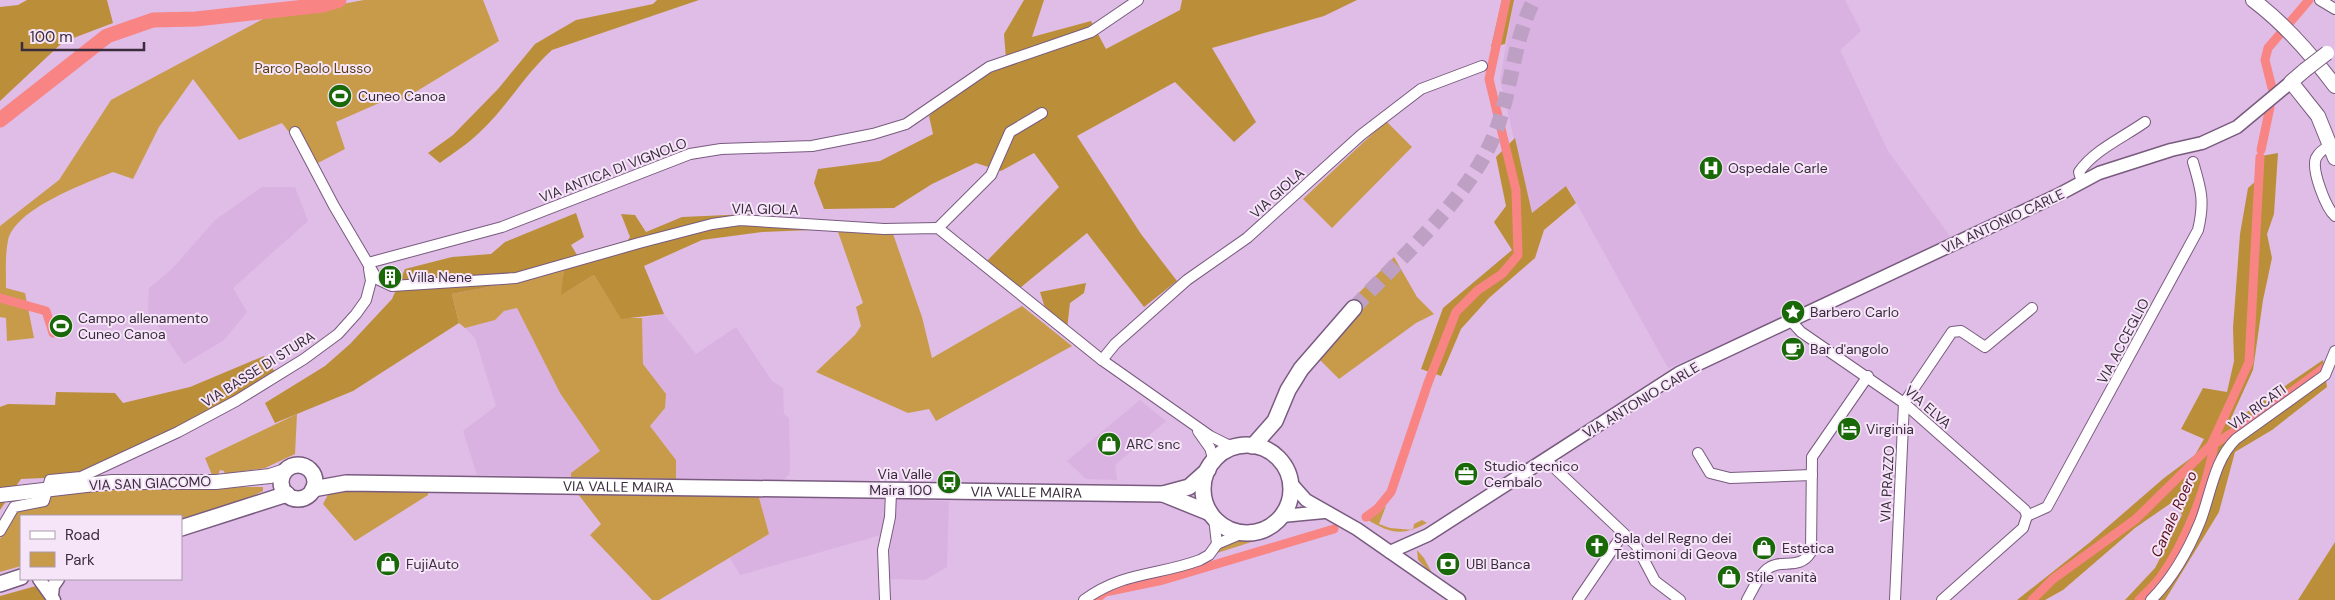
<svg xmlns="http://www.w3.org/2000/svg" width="2335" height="600" viewBox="0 0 2335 600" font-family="'DM Sans',sans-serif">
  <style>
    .built { fill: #d9b2e1 }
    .green { fill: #c79b4a }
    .forest { fill: #bb8f3a }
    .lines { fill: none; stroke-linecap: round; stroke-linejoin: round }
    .canal { stroke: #f88484; stroke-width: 9 }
    .river { stroke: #f88484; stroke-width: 15 }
    .primary-tunnel { stroke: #bea0c4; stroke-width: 15; stroke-dasharray: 15 8; stroke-linecap: butt }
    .minor-casing { stroke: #795b7f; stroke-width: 12 }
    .tertiary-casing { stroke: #795b7f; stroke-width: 15 }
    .secondary-casing { stroke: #795b7f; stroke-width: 16 }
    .primary-casing { stroke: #795b7f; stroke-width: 18 }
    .minor { stroke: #fff; stroke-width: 10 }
    .tertiary { stroke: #fff; stroke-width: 12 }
    .secondary { stroke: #fff; stroke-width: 14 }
    .primary { stroke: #fff; stroke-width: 15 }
    .secondary-bridge-casing { stroke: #795b7f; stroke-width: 16; stroke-linecap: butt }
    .secondary-bridge { stroke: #fff; stroke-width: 14 }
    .labels { text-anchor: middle; stroke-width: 4; stroke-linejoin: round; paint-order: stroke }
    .park-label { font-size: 14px; fill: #5a4215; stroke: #f6e5f9 }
    .poi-label { font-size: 14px; fill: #3a2c3c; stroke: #f6e5f9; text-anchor: start }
    .street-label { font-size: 14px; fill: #3a2c3c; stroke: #f6e5f9 }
    .water-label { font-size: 15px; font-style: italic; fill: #580f17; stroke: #f6e5f9 }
  </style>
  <rect width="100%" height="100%" fill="#dfbde6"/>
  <g class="built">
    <polygon points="1514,0 1845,0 1861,31 1840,50 1888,151 1952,239 1771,325 1668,368 1567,186 1532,214 1500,80"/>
    <polygon points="262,187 295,187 308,221 233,288 247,312 224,340 184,364 148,312 149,288 172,269 215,220"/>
    <polygon points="517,308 560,393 600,451 571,473 571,477 477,475 463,431 496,406 475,338 465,328 495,320 504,311"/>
    <polygon points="664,314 696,354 736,327 772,381 783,388 784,414 789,418 790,466 789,475 782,481 676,479 676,460 650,426 665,408 643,364 642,318"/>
    <polygon points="1140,400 1166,421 1115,465 1117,480 1086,479 1067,461"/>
    <polygon points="758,494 890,500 884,534 740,575 730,558 769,534"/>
    <polygon points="894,499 949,501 947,567 925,580 888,579"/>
  </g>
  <g class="green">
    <path d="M364,0H483L499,41L404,99L386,100L336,122L345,149L314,165L282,123L239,140L193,79L159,127L133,179L113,172C86,183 14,209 8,241C5,255 6,272 6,288L25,293L34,338L7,341L6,318L0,317V226L59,180L111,100L265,18Z"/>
    <polygon points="1386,121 1412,147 1332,228 1303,199"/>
    <polygon points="837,229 892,231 922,317 932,358 1022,306 1072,346 936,421 929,409 908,413 816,372 855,335 861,326 856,307 863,303"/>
    <polygon points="1394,257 1417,297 1434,314 1416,323 1339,379 1318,358 1362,312 1351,301"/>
    <polygon points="564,268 562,294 594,275 621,318 642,318 643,364 666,394 665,408 650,426 676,460 676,479 571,477 571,473 600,451 560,393 517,308 504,311 495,320 465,328 459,323 452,294 536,278"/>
    <polygon points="297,414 295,454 265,468 225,474 224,471 220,470 218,475 212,475 205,458"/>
    <polygon points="263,487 263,491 245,500 181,519 181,516 21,516 21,566 0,572 0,539 14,512 21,508 43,506 55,493 128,488"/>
    <polygon points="377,489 428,491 428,495 355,541 323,504 330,491"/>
    <polygon points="578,494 758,494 769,534 659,600 652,600 590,535 601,524"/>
    <path d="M1386,506L1379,524L1390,528L1413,530L1414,524L1422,520L1427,523C1403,536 1391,534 1368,520Z"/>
    <path d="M1259,537L1264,538L1217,553C1232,536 1240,541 1259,537Z"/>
    <polygon points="1417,550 1424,558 1433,575 1418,560"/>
  </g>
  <g class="forest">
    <polygon points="27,0 107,0 113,23 63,42 0,101 0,7 18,5"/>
    <path d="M657,0H699L552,50C525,74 507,107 480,132C468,144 453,153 440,163L428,153L453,135L498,89L535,44L576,20L653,4Z"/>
    <polygon points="1024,0 1044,0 1032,37 1091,21 1106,49 1180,10 1182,0 1357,0 1324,16 1212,48 1256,122 1234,142 1175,82 1077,136 1141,234 1177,281 1144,307 1087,233 1020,288 986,262 1059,187 1034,153 1001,171 976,163 932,184 894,208 824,209 814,183 818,169 880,161 933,134 929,116 957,91 1006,59 1004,34"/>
    <polygon points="1502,0 1514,0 1505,44 1491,47"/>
    <polygon points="1515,138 1532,213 1566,186 1576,203 1544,230 1535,258 1489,298 1461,329 1441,376 1421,369 1443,308 1512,250 1494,222 1506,206 1496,157"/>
    <polygon points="2278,153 2274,214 2267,234 2272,258 2263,300 2253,370 2228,425 2323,360 2327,387 2272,430 2235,452 2219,512 2165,600 2125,600 2155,568 2182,515 2174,501 2135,528 2063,590 2045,600 2017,600 2089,543 2164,478 2195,455 2204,439 2181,429 2203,388 2227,392 2234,361 2233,328 2240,234 2248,188 2256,181 2256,157"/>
    <polygon points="576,213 584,237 571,245 582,263 619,253 630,237 621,214 635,215 646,232 682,217 750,214 758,223 837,229 762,232 702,240 644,266 664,314 621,319 594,275 561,295 564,268 536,278 452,294 459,323 353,391 275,423 265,403 325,366 350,344 392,299 405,269 452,257 491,254 505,242"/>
    <polygon points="1086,283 1084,293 1070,303 1067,329 1045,308 1040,292"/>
    <polygon points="264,356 275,372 190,422 102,465 66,477 21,479 0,510 0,407 8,404 55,405 56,392 115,393 123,403 190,387"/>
    <polygon points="2335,542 2335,600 2298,600"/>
    <polygon points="36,586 45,600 0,600 0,596"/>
  </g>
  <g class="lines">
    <g class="canal">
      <polyline points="2272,88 2265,60 2268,48 2309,0"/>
      <polyline points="2261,150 2270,107"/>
      <polyline points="0,298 46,311 53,333"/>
      <polyline points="1366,517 1377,509 1391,492 1428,383 1456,312 1478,290 1502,274 1518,255 1516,190 1489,79 1506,0"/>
      <polyline points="1095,600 1105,592 1163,580 1334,529"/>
      <polyline points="2032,600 2053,579 2136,519 2211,445 2249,362 2260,157"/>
      <path d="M2139,600C2146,593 2154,586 2160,578C2185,543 2208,486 2214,444L2253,420L2324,368"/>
    </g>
    <polyline class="river" points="0,120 107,36 153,20 196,19 323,5 339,0"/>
    <path class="primary-tunnel" d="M1354,308C1400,258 1467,200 1493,138C1512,94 1512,43 1534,0"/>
    <g class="minor-casing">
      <g id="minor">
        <polyline points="2320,0 2335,9"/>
        <polyline points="295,132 334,206 377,279 392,286 516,278 639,243 712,224 740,220 884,229 938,228 1102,360 1210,436 1226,444 1237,447"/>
        <path d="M2331,145C2325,148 2319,152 2316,158C2311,170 2326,208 2335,216"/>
        <path d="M2082,182L2079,172C2094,150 2124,137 2145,122"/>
        <polyline points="938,228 991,175 1010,132 1042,113"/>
        <polyline points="368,263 502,227 690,154 721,149 812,146 873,134 906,124 989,67 1091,32 1138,0"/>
        <polyline points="1791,321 1801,332 1904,403 2025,510 2027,516 2023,528 1942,600"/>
        <polyline points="1102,360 1115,344 1187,280 1247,238 1361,135 1421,89 1482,66"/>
        <polyline points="1198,431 1210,448 1214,461"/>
        <polyline points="1698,453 1710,473 1730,478 1812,475"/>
        <polyline points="1545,459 1636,545 1655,581 1680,600"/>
        <path d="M2027,516L2047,507L2198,230C2205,201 2201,189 2193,162"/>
        <polyline points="1214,518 1217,544"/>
        <polyline points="0,531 14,507 44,501 50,480 81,477 178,432 236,401 304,359 338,334 356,314 366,300 371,281 369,269"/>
        <polyline points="885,600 883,550 890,517 891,492"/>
        <path d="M1084,600C1124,571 1157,576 1200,560L1209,555L1217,544L1243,533"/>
        <polyline points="1578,600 1623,534"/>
        <path d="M1747,600C1752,591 1758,577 1766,570C1780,557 1799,572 1811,552L1812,457L1868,376"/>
        <polyline points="1895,600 1904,403 1952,332 1961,331 1985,347 2032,308"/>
        <path d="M2151,600C2173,578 2188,551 2200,522C2211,494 2214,460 2236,439L2325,375L2335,351"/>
      </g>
    </g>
    <g class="tertiary-casing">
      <g id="tertiary">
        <polyline points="1290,482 1306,500 1357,529 1459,600"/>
        <polyline points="1282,516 1324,512"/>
        <polyline points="1390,552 1428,535 1679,373 2058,195 2099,173 2171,150 2202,143 2237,127 2291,82"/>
        <polyline points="39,579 54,600"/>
        <polyline points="52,595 53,586 58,579"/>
      </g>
    </g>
    <g class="secondary-casing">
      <g id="secondary">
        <path d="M2253,0C2285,24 2311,54 2335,86"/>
        <polyline points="2305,70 2291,82 2318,116 2335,158"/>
        <polyline points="0,495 112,482 216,482 270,476 285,471"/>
      </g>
    </g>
    <g class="primary-casing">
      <g id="primary">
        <circle cx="1247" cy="489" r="44"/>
        <polyline points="1253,446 1275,421 1288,390 1301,369 1354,308"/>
        <circle cx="298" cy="482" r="17"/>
        <path id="s1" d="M313,489L346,483L1163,494L1189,487L1208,470"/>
        <polyline points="1163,494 1210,513"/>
        <polyline points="181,528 287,494"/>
        <polyline points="0,584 21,577"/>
      </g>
    </g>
    <use href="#minor" class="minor"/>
    <use href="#tertiary" class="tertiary"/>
    <use href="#secondary" class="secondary"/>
    <use href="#primary" class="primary"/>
    <g class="secondary-bridge-casing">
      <polyline id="secondary-bridge" points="2305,70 2327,53"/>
    </g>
    <use href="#secondary-bridge" class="secondary-bridge"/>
  </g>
  <defs>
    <g id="stadium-disc" transform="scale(1.25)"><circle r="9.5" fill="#1a6908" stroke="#f6e5f9"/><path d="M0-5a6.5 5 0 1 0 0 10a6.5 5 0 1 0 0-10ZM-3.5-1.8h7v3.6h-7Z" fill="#fff"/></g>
    <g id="hospital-disc" transform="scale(1.25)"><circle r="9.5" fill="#1a6908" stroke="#f6e5f9"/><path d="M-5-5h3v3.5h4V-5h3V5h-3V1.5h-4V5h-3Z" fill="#fff"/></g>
    <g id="building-disc" transform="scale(1.25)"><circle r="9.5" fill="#1a6908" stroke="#f6e5f9"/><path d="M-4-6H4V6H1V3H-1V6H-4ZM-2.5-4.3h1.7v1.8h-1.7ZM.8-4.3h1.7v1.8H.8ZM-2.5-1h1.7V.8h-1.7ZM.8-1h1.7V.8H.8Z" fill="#fff"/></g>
    <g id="sight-disc" transform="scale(1.25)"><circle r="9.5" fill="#1a6908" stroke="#f6e5f9"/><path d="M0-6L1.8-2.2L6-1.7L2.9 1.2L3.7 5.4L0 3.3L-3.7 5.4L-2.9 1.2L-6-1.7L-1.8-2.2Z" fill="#fff"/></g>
    <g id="cafe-disc" transform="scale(1.25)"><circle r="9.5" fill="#1a6908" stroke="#f6e5f9"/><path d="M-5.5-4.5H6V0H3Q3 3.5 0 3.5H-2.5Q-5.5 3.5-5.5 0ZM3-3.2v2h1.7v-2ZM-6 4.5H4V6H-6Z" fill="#fff"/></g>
    <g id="hotel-disc" transform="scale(1.25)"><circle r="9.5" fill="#1a6908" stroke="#f6e5f9"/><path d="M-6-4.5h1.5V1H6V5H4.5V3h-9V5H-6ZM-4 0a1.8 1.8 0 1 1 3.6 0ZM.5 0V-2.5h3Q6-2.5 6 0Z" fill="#fff"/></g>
    <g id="shop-disc" transform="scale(1.25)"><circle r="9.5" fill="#1a6908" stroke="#f6e5f9"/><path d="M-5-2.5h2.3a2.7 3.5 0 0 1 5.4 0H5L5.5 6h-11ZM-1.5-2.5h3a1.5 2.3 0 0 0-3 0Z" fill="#fff"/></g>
    <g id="office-disc" transform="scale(1.25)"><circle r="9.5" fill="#1a6908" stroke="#f6e5f9"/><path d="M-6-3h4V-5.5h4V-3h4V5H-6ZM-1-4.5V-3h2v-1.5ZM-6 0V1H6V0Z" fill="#fff"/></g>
    <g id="bus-disc" transform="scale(1.25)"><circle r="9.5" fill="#1a6908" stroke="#f6e5f9"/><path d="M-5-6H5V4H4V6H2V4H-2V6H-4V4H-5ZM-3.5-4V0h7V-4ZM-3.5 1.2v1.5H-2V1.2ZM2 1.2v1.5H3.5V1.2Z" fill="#fff"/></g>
    <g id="church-disc" transform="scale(1.25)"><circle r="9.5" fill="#1a6908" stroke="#f6e5f9"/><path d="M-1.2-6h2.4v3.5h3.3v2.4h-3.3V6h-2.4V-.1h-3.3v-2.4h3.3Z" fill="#fff"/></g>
    <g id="bank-disc" transform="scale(1.25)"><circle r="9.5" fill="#1a6908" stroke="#f6e5f9"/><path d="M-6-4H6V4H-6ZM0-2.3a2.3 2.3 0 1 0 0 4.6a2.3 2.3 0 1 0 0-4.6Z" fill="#fff"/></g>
  </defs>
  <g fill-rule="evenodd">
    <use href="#stadium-disc" x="340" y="96"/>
    <use href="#hospital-disc" x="1711" y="168"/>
    <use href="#building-disc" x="390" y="277"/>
    <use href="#sight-disc" x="1793" y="312"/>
    <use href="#stadium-disc" x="61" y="326"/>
    <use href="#cafe-disc" x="1793" y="349"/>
    <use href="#hotel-disc" x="1849" y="429"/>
    <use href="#shop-disc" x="1109" y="444"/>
    <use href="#office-disc" x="1466" y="474"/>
    <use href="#bus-disc" x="949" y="482"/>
    <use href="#church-disc" x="1597" y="546"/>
    <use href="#shop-disc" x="1764" y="548"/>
    <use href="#shop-disc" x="388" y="564"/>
    <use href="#bank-disc" x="1448" y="564"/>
    <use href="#shop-disc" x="1729" y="577"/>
  </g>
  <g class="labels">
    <g class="park-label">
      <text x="313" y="73">Parco Paolo Lusso</text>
    </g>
    <g class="poi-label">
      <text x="358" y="101">Cuneo Canoa</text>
      <text x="1728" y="173">Ospedale Carle</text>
      <text x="408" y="282">Villa Nene</text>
      <text x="1810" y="317">Barbero Carlo</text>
      <text x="78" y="323">Campo allenamento<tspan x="78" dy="16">Cuneo Canoa</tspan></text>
      <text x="1810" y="354">Bar d'angolo</text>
      <text x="1866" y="434">Virginia</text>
      <text x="1126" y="449">ARC snc</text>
      <text x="1484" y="471">Studio tecnico<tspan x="1484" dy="16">Cembalo</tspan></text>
      <text x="932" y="479" text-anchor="end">Via Valle<tspan x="932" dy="16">Maira 100</tspan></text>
      <text x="1614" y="543">Sala del Regno dei<tspan x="1614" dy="16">Testimoni di Geova</tspan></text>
      <text x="1782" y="553">Estetica</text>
      <text x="406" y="569">FujiAuto</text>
      <text x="1466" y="569">UBI Banca</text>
      <text x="1746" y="582">Stile vanità</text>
    </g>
    <g class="street-label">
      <text transform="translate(613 170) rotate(-21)" y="5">VIA ANTICA DI VIGNOLO</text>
      <text transform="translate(1277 193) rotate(-42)" y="5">VIA GIOLA</text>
      <text transform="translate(765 209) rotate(1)" y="5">VIA GIOLA</text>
      <text transform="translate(2003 221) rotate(-25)" y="5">VIA ANTONIO CARLE</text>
      <text transform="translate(2123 341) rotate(-62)" y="5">VIA ACCEGLIO</text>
      <text transform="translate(258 369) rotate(-32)" y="5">VIA BASSE DI STURA</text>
      <text transform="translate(1641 400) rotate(-31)" y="5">VIA ANTONIO CARLE</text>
      <text transform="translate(1928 407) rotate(41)" y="5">VIA ELVA</text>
      <text transform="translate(2257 407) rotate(-36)" y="5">VIA RICATI</text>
      <text transform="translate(150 483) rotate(-2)" y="5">VIA SAN GIACOMO</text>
      <text transform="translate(1887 484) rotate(-87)" y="5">VIA PRAZZO</text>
      <text dy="5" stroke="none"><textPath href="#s1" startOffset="306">VIA VALLE MAIRA</textPath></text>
      <text dy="5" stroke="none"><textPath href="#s1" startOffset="714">VIA VALLE MAIRA</textPath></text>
    </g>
    <g class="water-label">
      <text transform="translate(2174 514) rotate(-66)" y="5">Canale Roero</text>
    </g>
  </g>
  <rect x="20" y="515" width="162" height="65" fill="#f6e5f9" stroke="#ab9bad"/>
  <rect x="30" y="531" width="25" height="8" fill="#ffffff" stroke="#ab9bad"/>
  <text x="65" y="540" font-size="15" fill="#3a2c3c">Road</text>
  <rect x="30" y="552" width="25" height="15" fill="#c79b4a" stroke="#ab9bad"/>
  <text x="65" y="565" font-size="15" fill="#3a2c3c">Park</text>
  <path d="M22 42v8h122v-8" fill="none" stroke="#3a2c3c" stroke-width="2.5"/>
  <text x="30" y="42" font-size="15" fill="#3a2c3c" stroke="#f6e5f9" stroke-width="4" paint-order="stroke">100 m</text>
</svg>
